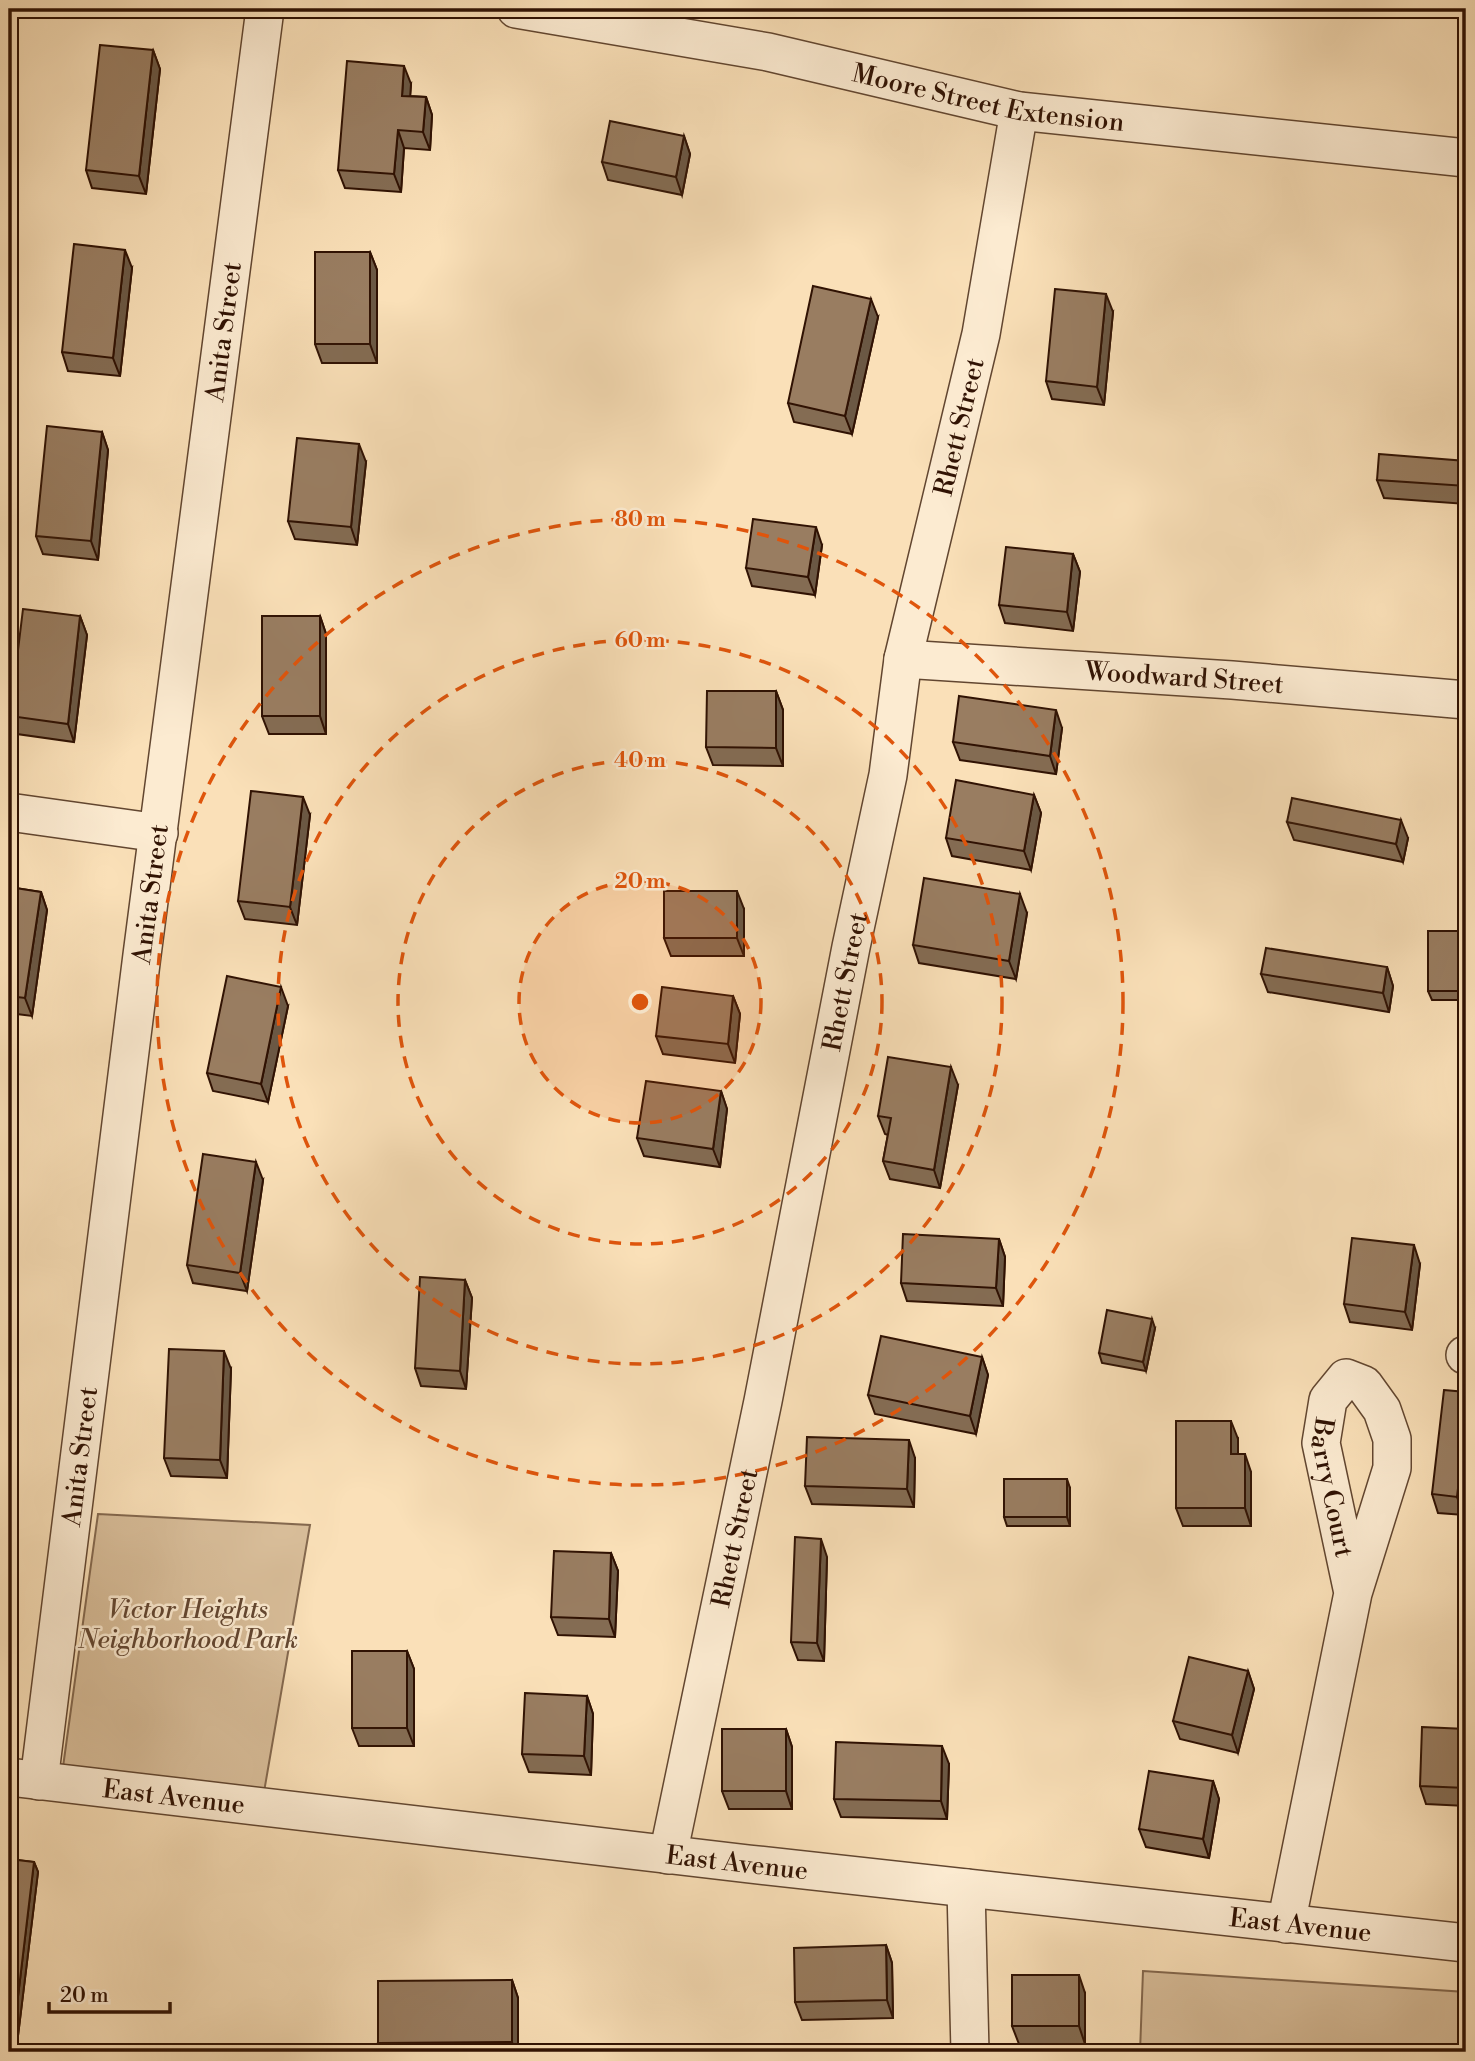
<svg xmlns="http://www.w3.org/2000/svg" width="1475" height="2061" viewBox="0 0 1475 2061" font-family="'Libre Bodoni',serif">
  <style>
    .green { fill: #d8bd99; stroke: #84684e; stroke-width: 2 }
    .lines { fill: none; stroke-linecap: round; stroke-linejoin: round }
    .minor-casing { stroke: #624630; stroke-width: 40 }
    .minor { stroke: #fcebd1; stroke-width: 37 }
    .wall { fill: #846c53; stroke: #301203; stroke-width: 2 }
    .shaded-wall { fill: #6b5844; stroke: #301203; stroke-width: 2 }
    .building { fill: #997d61; stroke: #301203; stroke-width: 2 }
    .ring { fill: none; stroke: #df550c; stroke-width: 3.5; stroke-dasharray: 12 9 }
    .labels { text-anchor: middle; stroke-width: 5; stroke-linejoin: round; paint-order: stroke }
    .street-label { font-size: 26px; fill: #301203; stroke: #fcebd1 }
    .park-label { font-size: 26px; font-style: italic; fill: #624530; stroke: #fcebd1 }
    .centre { fill: #df550c; stroke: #fcebd1; stroke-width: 3.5 }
    .ring-label { font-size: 21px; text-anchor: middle; font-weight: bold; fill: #df550c; stroke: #fcebd1; stroke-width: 5; stroke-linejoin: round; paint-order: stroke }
  </style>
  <rect width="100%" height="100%" fill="#fae0b8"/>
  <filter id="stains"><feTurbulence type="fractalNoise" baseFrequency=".00286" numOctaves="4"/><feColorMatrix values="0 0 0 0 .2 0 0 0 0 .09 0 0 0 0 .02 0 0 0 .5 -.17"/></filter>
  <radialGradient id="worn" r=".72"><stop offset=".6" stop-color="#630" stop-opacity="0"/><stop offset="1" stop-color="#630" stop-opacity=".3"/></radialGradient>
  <g class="green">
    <polygon points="98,1514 310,1525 264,1792 63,1767"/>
    <polygon points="1143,1971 1466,1992 1466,2052 1140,2052"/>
  </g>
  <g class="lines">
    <g class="minor-casing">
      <g id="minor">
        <path id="s1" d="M516,9L768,52L1019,111L1466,158"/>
        <path id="s2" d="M903,659L1232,680L1466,700"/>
        <polyline points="9,812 159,833"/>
        <polyline points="1465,1355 1466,1355"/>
        <path id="s3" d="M9,1777L749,1864L1466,1943"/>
        <path id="s4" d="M39,1781L142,955L265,9"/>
        <path id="s5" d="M668,1855L763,1401L851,947L888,775L903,659L981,334L1019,111"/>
        <polyline points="966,1888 970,2052"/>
        <path id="s6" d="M1286,1924L1353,1593L1392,1468V1439L1382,1410L1364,1385L1346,1378L1328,1400L1321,1443L1353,1593"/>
      </g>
    </g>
    <use href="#minor" class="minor"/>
  </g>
  <g class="wall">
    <polygon points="153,50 160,69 146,194 92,188 86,170"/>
    <polygon points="411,84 410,96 426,97 432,115 430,150 404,148 401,192 345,188 338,170"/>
    <polygon points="684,136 690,154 682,195 608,180 602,162"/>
    <polygon points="370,252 377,270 377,363 322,363 315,344"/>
    <polygon points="132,268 120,376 68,371 62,352"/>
    <polygon points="1113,312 1104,405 1052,399 1046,381"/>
    <polygon points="878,317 852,434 794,422 788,403"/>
    <polygon points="102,432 108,450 98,560 43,554 36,536"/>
    <polygon points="1466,461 1466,504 1384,498 1377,480"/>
    <polygon points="366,462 357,545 295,539 288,521"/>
    <polygon points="822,545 815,595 752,586 746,568"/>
    <polygon points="1073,554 1080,572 1073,631 1005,623 999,605"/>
    <polygon points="80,616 87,635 74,742 17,734 10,716"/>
    <polygon points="320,616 326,634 326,734 269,734 262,716"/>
    <polygon points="776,691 783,710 783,766 713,765 706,747"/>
    <polygon points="1062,728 1056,774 960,760 953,742"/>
    <polygon points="1034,795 1041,813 1031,870 952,856 946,838"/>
    <polygon points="310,815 297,925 245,919 238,901"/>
    <polygon points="1287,822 1408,838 1403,862 1294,840"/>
    <polygon points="9,887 41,892 47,910 32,1016 9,1013"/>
    <polygon points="744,909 744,956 671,956 664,938"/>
    <polygon points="1027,913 1016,979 919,963 913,945"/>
    <polygon points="1466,931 1466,1000 1432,1000 1428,991"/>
    <polygon points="1387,967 1393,986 1389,1012 1268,992 1261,974"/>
    <polygon points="733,996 740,1014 735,1063 663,1054 656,1036"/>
    <polygon points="288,1006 268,1102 213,1091 207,1073"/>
    <polygon points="9,1063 18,1081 14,1188 9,1188"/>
    <polygon points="958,1085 940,1188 890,1179 883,1161 888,1135 885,1134 878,1116"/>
    <polygon points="721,1091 727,1109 720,1167 644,1156 637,1138"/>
    <polygon points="263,1180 247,1291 193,1283 187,1265"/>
    <polygon points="999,1239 1005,1257 1003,1306 907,1301 901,1283"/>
    <polygon points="1420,1264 1412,1330 1350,1322 1344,1304"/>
    <polygon points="465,1280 472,1298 466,1389 421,1386 415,1368"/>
    <polygon points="1155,1328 1146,1371 1102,1363 1099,1353"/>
    <polygon points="982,1357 988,1375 976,1434 875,1414 868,1395"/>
    <polygon points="231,1369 227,1478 171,1476 164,1458"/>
    <polygon points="1466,1392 1466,1494 1464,1515 1438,1513 1432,1494"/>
    <polygon points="1238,1439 1238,1454 1251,1472 1251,1526 1183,1526 1176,1508"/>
    <polygon points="915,1458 914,1507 812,1504 805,1486"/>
    <polygon points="1070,1488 1070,1526 1007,1526 1004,1517"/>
    <polygon points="611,1553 618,1571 615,1637 558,1635 551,1617"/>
    <polygon points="827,1557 824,1661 798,1660 791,1642"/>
    <polygon points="407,1651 414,1669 414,1746 359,1746 352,1728"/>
    <polygon points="1248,1671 1254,1689 1238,1753 1180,1739 1173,1721"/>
    <polygon points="587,1696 593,1714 591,1775 529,1772 522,1754"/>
    <polygon points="786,1729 792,1747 792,1809 729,1809 722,1791"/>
    <polygon points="1466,1729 1466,1806 1426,1804 1420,1786"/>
    <polygon points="949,1764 947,1819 841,1817 834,1799"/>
    <polygon points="1213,1781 1219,1799 1209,1858 1146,1847 1139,1829"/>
    <polygon points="9,1859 34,1862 38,1872 16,2052 9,2052"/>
    <polygon points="886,1945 892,1963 893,2018 802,2020 795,2002"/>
    <polygon points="512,1980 518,1998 518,2052 382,2052 378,2043"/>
    <polygon points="1085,1993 1085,2044 1019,2044 1012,2026"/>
  </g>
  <g class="shaded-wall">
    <polygon points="153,50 160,69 146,194 139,176"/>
    <polygon points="404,66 411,84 409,114 402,96"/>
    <polygon points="426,97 432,115 430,150 423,132"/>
    <polygon points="398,130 404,148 401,192 394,174"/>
    <polygon points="684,136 690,154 682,195 676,177"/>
    <polygon points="125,250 132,268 120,376 113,358"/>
    <polygon points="370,252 377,270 377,363 370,344"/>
    <polygon points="1106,294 1113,312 1104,405 1097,387"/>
    <polygon points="871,299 878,317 852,434 845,416"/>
    <polygon points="102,432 108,450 98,560 91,541"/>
    <polygon points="359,444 366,462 357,545 351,527"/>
    <polygon points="816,527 822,545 815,595 808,577"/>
    <polygon points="1073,554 1080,572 1073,631 1067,612"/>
    <polygon points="80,616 87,635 74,742 68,724"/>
    <polygon points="320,616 326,634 326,734 320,716"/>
    <polygon points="776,691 783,710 783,766 776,748"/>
    <polygon points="1056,710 1062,728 1056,774 1050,756"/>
    <polygon points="1034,795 1041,813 1031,870 1024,851"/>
    <polygon points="303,797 310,815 297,925 290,907"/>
    <polygon points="1401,820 1408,838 1403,862 1396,844"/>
    <polygon points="737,891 744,909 744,956 737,938"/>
    <polygon points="41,892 47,910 32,1016 25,998"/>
    <polygon points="1020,894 1027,913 1016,979 1009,961"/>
    <polygon points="1387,967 1393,986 1389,1012 1383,993"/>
    <polygon points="281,987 288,1006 268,1102 261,1084"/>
    <polygon points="733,996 740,1014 735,1063 728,1044"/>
    <polygon points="11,1063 18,1081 14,1188 9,1173 9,1136"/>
    <polygon points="951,1067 958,1085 940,1188 934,1170"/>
    <polygon points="721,1091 727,1109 720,1167 713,1149"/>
    <polygon points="256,1162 263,1180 247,1291 240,1273"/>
    <polygon points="999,1239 1005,1257 1003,1306 996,1288"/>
    <polygon points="1414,1245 1420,1264 1412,1330 1405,1312"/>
    <polygon points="465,1280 472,1298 466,1389 460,1371"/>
    <polygon points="1152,1319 1155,1328 1146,1371 1143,1362"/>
    <polygon points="224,1351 231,1369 227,1478 220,1460"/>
    <polygon points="982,1357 988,1375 976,1434 970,1416"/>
    <polygon points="1466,1419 1466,1494 1464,1515 1457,1497"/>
    <polygon points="1231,1421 1238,1439 1238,1472 1231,1454"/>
    <polygon points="909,1440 915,1458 914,1507 907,1489"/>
    <polygon points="1245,1454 1251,1472 1251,1526 1245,1508"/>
    <polygon points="1067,1479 1070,1488 1070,1526 1067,1517"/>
    <polygon points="821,1539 827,1557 824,1661 817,1643"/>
    <polygon points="611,1553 618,1571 615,1637 609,1619"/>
    <polygon points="407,1651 414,1669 414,1746 407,1728"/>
    <polygon points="1248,1671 1254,1689 1238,1753 1232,1735"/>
    <polygon points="587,1696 593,1714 591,1775 584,1756"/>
    <polygon points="786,1729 792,1747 792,1809 786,1791"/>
    <polygon points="942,1746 949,1764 947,1819 941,1801"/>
    <polygon points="1213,1781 1219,1799 1209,1858 1203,1839"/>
    <polygon points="34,1862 38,1872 16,2052 14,2052 12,2047"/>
    <polygon points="886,1945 892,1963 893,2018 887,2000"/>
    <polygon points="1079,1975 1085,1993 1085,2044 1079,2026"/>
    <polygon points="512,1980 518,1998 518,2052 515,2052 512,2042"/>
  </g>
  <g class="building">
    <polygon points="100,45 153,50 139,176 86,170"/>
    <polygon points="347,61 404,66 402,96 426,97 423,132 398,130 394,174 338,170"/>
    <polygon points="610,121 684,136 676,177 602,162"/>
    <polygon points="74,244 125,250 113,358 62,352"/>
    <rect x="315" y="252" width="55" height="92"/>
    <polygon points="813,286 871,299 845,416 788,403"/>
    <polygon points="1055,289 1106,294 1097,387 1046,381"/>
    <polygon points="47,426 102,432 91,541 36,536"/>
    <polygon points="297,438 359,444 351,527 288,521"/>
    <polygon points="1379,454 1466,461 1466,486 1377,480"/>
    <polygon points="753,519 816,527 808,577 746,568"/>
    <polygon points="1006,547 1073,554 1067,612 999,605"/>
    <polygon points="23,609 80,616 68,724 10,716"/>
    <rect x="262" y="616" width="58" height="100"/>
    <polygon points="707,691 776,691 776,748 706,747"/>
    <polygon points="959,696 1056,710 1050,756 953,742"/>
    <polygon points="956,780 1034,795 1024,851 946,838"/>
    <polygon points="251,791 303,797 290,907 238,901"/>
    <polygon points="1292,798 1401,820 1396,844 1287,822"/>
    <polygon points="924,878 1020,894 1009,961 913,945"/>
    <polygon points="9,887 41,892 25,998 9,996"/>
    <rect x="664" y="891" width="73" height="47"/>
    <rect x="1428" y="931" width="38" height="60"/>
    <polygon points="1266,948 1387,967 1383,993 1261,974"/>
    <polygon points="227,976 281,987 261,1084 207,1073"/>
    <polygon points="662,987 733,996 728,1044 656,1036"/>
    <polygon points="888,1057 951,1067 934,1170 883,1161 891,1118 878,1116"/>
    <polygon points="9,1063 11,1063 9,1136"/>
    <polygon points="646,1081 721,1091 713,1149 637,1138"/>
    <polygon points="203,1154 256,1162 240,1273 187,1265"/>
    <polygon points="903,1234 999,1239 996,1288 901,1283"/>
    <polygon points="1352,1238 1414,1245 1405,1312 1344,1304"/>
    <polygon points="420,1277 465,1280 460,1371 415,1368"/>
    <polygon points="1107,1310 1152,1319 1143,1362 1099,1353"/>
    <polygon points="881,1336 982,1357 970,1416 868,1395"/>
    <polygon points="169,1349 224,1351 220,1460 164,1458"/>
    <polygon points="1444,1390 1466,1392 1466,1419 1457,1497 1432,1494"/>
    <polygon points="1176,1421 1231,1421 1231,1454 1245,1454 1245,1508 1176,1508"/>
    <polygon points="807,1437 909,1440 907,1489 805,1486"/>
    <rect x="1004" y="1479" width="63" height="38"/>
    <polygon points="795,1537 821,1539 817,1643 791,1642"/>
    <polygon points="554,1551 611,1553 609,1619 551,1617"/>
    <rect x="352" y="1651" width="55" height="77"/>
    <polygon points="1189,1657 1248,1671 1232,1735 1173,1721"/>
    <polygon points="525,1693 587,1696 584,1756 522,1754"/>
    <polygon points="1422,1727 1466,1729 1466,1788 1420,1786"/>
    <rect x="722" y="1729" width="64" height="62"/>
    <polygon points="836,1742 942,1746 941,1801 834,1799"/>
    <polygon points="1149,1771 1213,1781 1203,1839 1139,1829"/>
    <polygon points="9,1859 34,1862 12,2047 9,2046"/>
    <polygon points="886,1945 887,2000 795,2002 794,1948"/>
    <rect x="1012" y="1975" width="67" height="51"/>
    <polygon points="512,1980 512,2042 378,2043 378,1981"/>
  </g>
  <circle cx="640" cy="1002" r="121" fill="#df550c" fill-opacity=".12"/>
  <g class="ring">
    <circle cx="640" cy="1002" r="121"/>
    <circle cx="640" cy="1002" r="242"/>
    <circle cx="640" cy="1002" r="362"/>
    <circle cx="640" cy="1002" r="483"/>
  </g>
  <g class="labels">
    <g class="street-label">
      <text dy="9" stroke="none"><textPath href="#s1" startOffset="481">Moore Street Extension</textPath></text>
      <text dy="9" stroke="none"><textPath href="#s4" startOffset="1461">Anita Street</textPath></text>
      <text dy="9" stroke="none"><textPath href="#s5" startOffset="1458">Rhett Street</textPath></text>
      <text dy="9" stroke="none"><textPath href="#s2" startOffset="282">Woodward Street</textPath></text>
      <text dy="9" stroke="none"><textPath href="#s4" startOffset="894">Anita Street</textPath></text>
      <text dy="9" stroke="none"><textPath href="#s5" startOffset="891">Rhett Street</textPath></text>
      <text dy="9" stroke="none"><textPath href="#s4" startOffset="327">Anita Street</textPath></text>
      <text dy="9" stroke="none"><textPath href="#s6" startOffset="696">Barry Court</textPath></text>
      <text dy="9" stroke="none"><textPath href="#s5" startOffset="324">Rhett Street</textPath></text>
      <text dy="9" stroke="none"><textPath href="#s3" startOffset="166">East Avenue</textPath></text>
      <text dy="9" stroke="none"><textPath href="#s3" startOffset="733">East Avenue</textPath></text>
      <text dy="9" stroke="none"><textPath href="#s3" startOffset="1300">East Avenue</textPath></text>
    </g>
    <g class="park-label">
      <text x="188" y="1618">Victor Heights<tspan x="188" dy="30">Neighborhood Park</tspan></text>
    </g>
  </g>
  <circle cx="640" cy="1002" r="10" class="centre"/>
  <g class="ring-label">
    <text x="640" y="526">80 m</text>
    <text x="640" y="647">60 m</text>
    <text x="640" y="767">40 m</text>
    <text x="640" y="888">20 m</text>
  </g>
  <rect width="1475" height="2061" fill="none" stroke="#fae0b8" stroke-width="35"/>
  <rect x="10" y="10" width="1454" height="2040" fill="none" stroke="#301203" stroke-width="3.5"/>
  <rect x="18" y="18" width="1440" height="2026" fill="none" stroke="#301203" stroke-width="2"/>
  <path d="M49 2002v10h121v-10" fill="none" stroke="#301203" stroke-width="3.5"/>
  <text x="60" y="2002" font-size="21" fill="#301203" stroke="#fcebd1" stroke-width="5" paint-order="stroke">20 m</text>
  <rect width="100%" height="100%" filter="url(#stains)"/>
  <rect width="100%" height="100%" fill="url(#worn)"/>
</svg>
